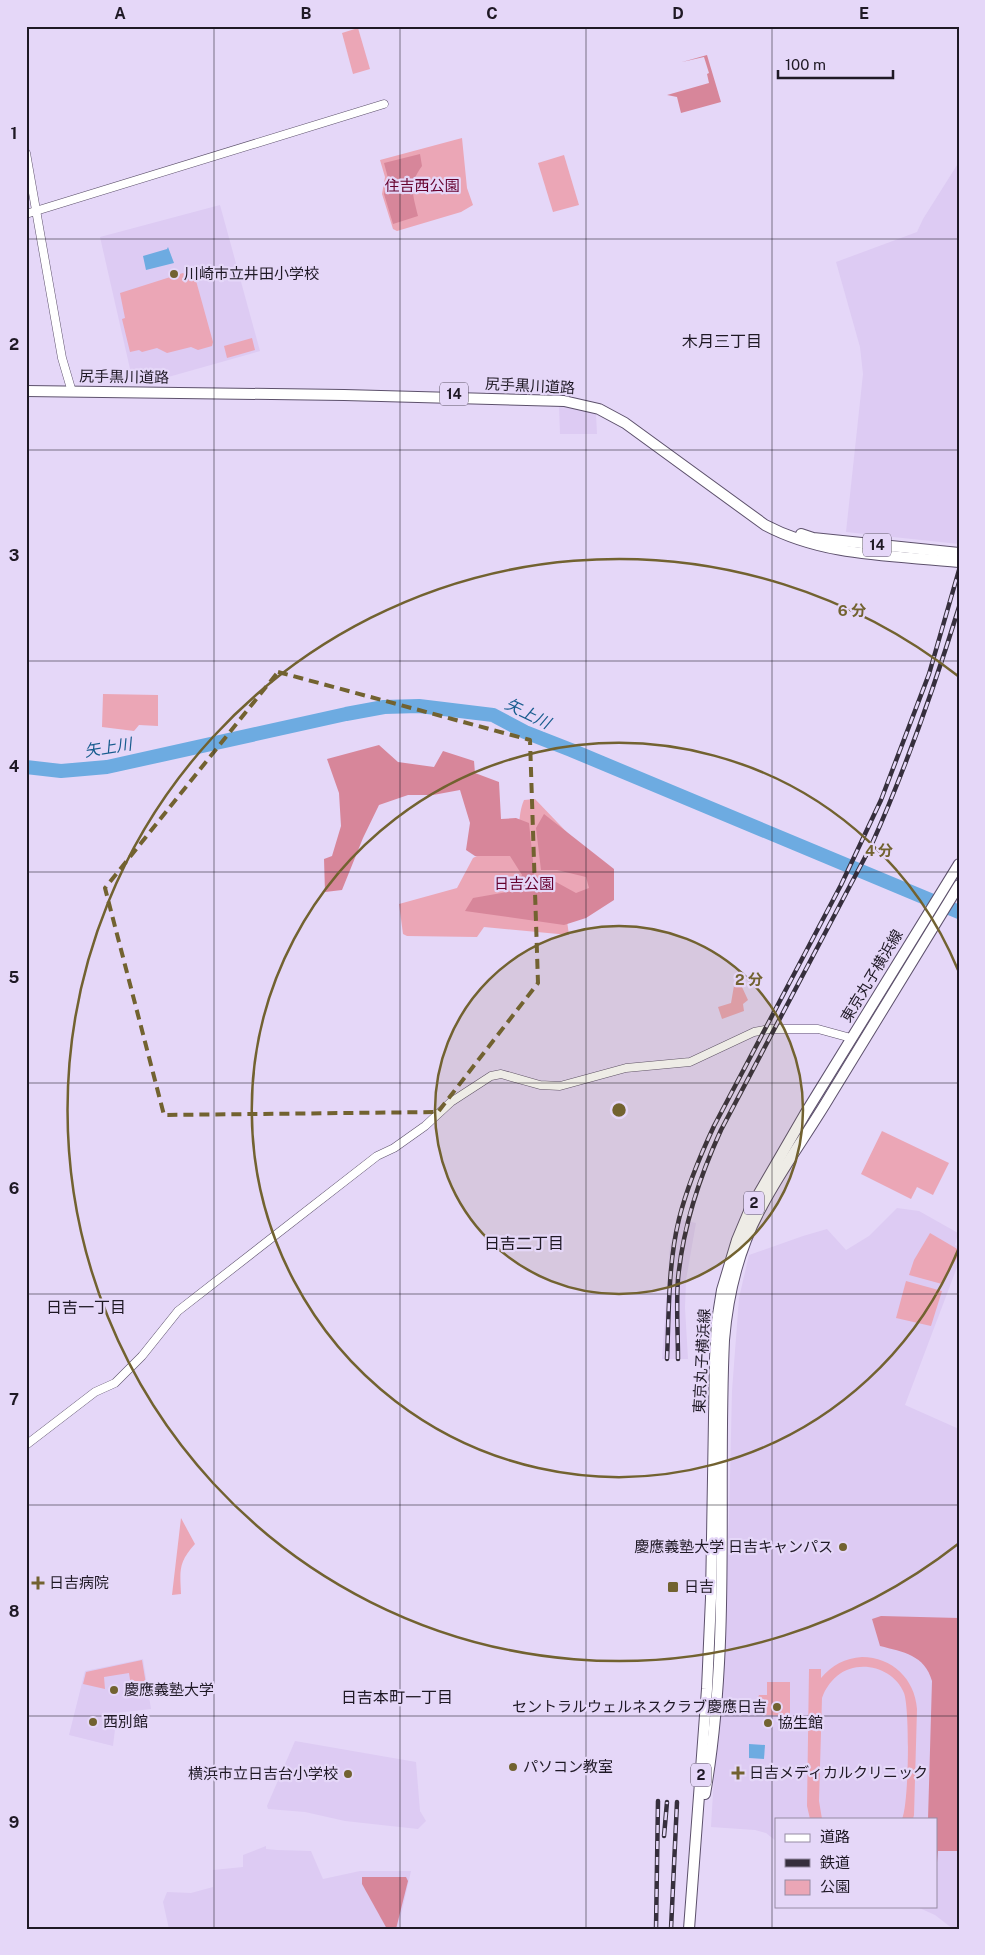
<svg xmlns="http://www.w3.org/2000/svg" width="985" height="1955" viewBox="0 0 985 1955" font-family="'Public Sans','Noto Sans JP',sans-serif">
  <style>
    .built { fill: #ddcbf3 }
    .green { fill: #eba6b6 }
    .forest { fill: #d7869a }
    .water { fill: #6dabe1 }
    .lines { fill: none; stroke-linecap: round; stroke-linejoin: round }
    .river { stroke: #6dabe1; stroke-width: 14 }
    .tertiary-casing { stroke: #5d516c; stroke-width: 9 }
    .primary-casing { stroke: #5d516c; stroke-width: 12 }
    .tertiary { stroke: #fff; stroke-width: 8 }
    .primary { stroke: #fff; stroke-width: 10 }
    .rail-casing { stroke: #362f3d; stroke-width: 4.5 }
    .rail { stroke: #e5d7f8; stroke-width: 2.5; stroke-dasharray: 8; stroke-linecap: butt }
    .marked { fill: none; stroke: #726230; stroke-width: 4; stroke-dasharray: 10 6; stroke-linejoin: round }
    .grid { fill: none; stroke: #1f1925; stroke-width: 1; stroke-opacity: 0.55 }
    .ring { fill: none; stroke: #726230; stroke-width: 2.5 }
    .poi-dot { fill: #726230; stroke: #e5d7f8; stroke-width: 2 }
    .labels { text-anchor: middle; stroke-width: 4.5; stroke-linejoin: round; paint-order: stroke }
    .shield { fill: #e5d7f8; stroke: #5a5264; stroke-width: 1 }
    .shield-label { font-size: 14px; font-weight: bold; fill: #1f1925 }
    .park-label { font-size: 15px; fill: #65002d; stroke: #e5d7f8 }
    .poi-label { font-size: 15px; fill: #1f1925; stroke: #e5d7f8; text-anchor: start }
    .street-label { font-size: 15px; fill: #1f1925; stroke: #e5d7f8 }
    .neighbourhood-label { font-size: 16px; fill: #1f1925; stroke: #e5d7f8 }
    .water-label { font-size: 16px; font-style: italic; fill: #185c8e; stroke: #e5d7f8 }
    .centre { fill: #726230; stroke: #e5d7f8; stroke-width: 2.5 }
    .ring-label { font-size: 15px; text-anchor: middle; font-weight: bold; fill: #726230; stroke: #e5d7f8; stroke-width: 4.5; stroke-linejoin: round; paint-order: stroke }
    .neatline { fill: none; stroke: #1f1925; stroke-width: 2 }
    .grid-label { font-size: 16px; text-anchor: middle; font-weight: bold; fill: #1f1925 }
  </style>
  <rect width="100%" height="100%" fill="#e5d7f8"/>
  <g class="built">
    <polygon points="959,162 959,544 846,532 863,374 860,347 836,262 917,232 923,219"/>
    <polygon points="220,205 260,351 147,383 133,382 100,237"/>
    <polygon points="559,405 582,409 596,414 597,434 560,434"/>
    <polygon points="897,1208 919,1211 958,1233 955,1245 959,1247 959,1262 905,1405 959,1429 959,1929 953,1929 935,1915 915,1906 936,1906 936,1819 776,1819 776,1841 766,1833 755,1830 711,1827 729,1521 732,1391 739,1298 749,1255 803,1236 827,1229 846,1250 869,1236"/>
    <polygon points="677,1219 696,1223 686,1280 685,1308 688,1359 662,1359 670,1246"/>
    <polygon points="143,1659 151,1709 117,1713 113,1746 69,1735 85,1671"/>
    <polygon points="295,1741 416,1762 420,1811 426,1821 418,1829 345,1821 305,1812 268,1809 267,1806"/>
    <polygon points="266,1846 266,1849 277,1850 311,1851 323,1879 360,1871 411,1871 398,1929 169,1929 163,1902 167,1892 191,1893 213,1887 213,1870 243,1867 243,1855"/>
  </g>
  <g class="green">
    <polygon points="358,28 370,69 353,74 342,33"/>
    <polygon points="462,138 467,188 473,205 461,212 397,231 393,229 382,194 385,177 380,160"/>
    <polygon points="564,155 579,205 553,212 538,163"/>
    <polygon points="183,273 188,277 195,277 213,342 212,346 198,350 191,347 167,353 157,348 142,352 139,350 130,352 122,319 125,318 120,293"/>
    <polygon points="252,338 255,350 227,358 224,346"/>
    <polygon points="103,694 158,695 158,726 139,725 134,731 102,727"/>
    <path d="M535,799L601,868L604,885L565,907L569,935L484,927L477,937L407,936L403,934L399,904L457,888L473,858L517,835C520,823 519,811 524,800Z"/>
    <polygon points="736,974 748,1000 743,1004 744,1011 722,1019 718,1007 731,1003"/>
    <polygon points="882,1131 949,1163 933,1195 917,1187 911,1199 861,1174"/>
    <polygon points="930,1233 959,1250 959,1254 942,1284 909,1275 914,1260"/>
    <polygon points="906,1281 942,1291 931,1326 896,1318"/>
    <path d="M181,1518L195,1544C178,1563 180,1570 181,1594L172,1595Z"/>
    <path d="M862,1657C892,1657 915,1679 917,1709L914,1815L913,1819H902C909,1804 910,1709 904,1693C894,1668 859,1658 837,1676C830,1682 825,1689 822,1698L819,1801L822,1819H810L807,1806L809,1669H821V1678C832,1665 845,1658 862,1657Z"/>
    <polygon points="142,1660 146,1684 131,1686 129,1673 104,1677 105,1689 83,1684 86,1672"/>
    <polygon points="767,1682 790,1682 790,1716 764,1715 764,1699 758,1698 759,1695 767,1695"/>
  </g>
  <g class="forest">
    <polygon points="707,55 721,102 681,113 677,97 667,95 709,83 707,74 709,73 704,57 682,62"/>
    <path d="M420,154L422,166C408,185 413,194 418,216L393,224L384,194L388,178L384,163Z"/>
    <polygon points="379,745 398,762 434,767 443,751 474,761 475,773 499,782 501,819 516,818 529,823 535,880 545,887 556,882 576,893 589,888 586,877 557,870 541,870 536,828 544,814 614,869 614,900 586,918 564,925 465,911 473,898 513,891 522,875 510,856 475,856 466,850 470,823 460,790 433,795 408,795 379,805 363,838 342,890 325,892 324,859 332,856 341,826 339,793 327,759"/>
    <path d="M881,1616L959,1618V1851H938L936,1874V1819H928L932,1681C925,1655 903,1652 880,1646L872,1619Z"/>
    <polygon points="362,1877 406,1877 408,1881 396,1929 387,1929 362,1884"/>
  </g>
  <g class="water">
    <polygon points="168,247 174,263 146,270 143,256 167,249"/>
    <polygon points="749,1744 765,1745 764,1759 749,1758"/>
  </g>
  <g class="lines">
    <polyline class="river" points="26,767 61,771 107,767 346,714 384,707 419,706 493,715 525,732 571,750 959,912"/>
    <g class="tertiary-casing">
      <g id="tertiary">
        <polyline points="26,153 62,358 72,392"/>
        <polyline points="26,214 384,104"/>
        <polyline points="26,1445 95,1392 115,1383 142,1356 178,1311 377,1156 394,1148 425,1126 451,1102 491,1076 501,1074 540,1085 560,1086 626,1068 690,1062 754,1032 769,1029 818,1029 851,1038"/>
      </g>
    </g>
    <g class="primary-casing">
      <g id="primary">
        <path d="M26,391L344,395L564,401L599,409L625,423L765,525C825,557 893,555 959,562"/>
        <polyline points="801,534 813,538 959,553"/>
        <path d="M705,1794C731,1644 717,1491 724,1340C728,1293 739,1247 762,1206C782,1168 808,1133 830,1096C873,1025 916,955 959,885"/>
        <polyline points="689,1929 707,1689 711,1598 715,1358 717,1321 722,1290 737,1240 750,1209 805,1114 959,864"/>
      </g>
    </g>
    <use href="#tertiary" class="tertiary"/>
    <use href="#primary" class="primary"/>
    <g class="rail-casing">
      <g id="rail">
        <path d="M667,1359C669,1313 668,1264 679,1219C687,1187 700,1156 714,1126L841,885L881,800L929,674L959,570"/>
        <path d="M678,1359C678,1333 676,1306 678,1279C683,1226 699,1178 721,1130L871,846C906,768 934,688 959,607"/>
        <polyline points="664,1836 667,1802"/>
        <polyline points="656,1929 658,1801"/>
        <polyline points="671,1929 677,1802"/>
      </g>
    </g>
    <use href="#rail" class="rail"/>
  </g>
  <path class="marked" d="M278,672L530,740L538,983L438,1112L164,1115L105,888Z"/>
  <path class="grid" d="M214,26V1929M400,26V1929M586,26V1929M772,26V1929M26,239H959M26,450H959M26,661H959M26,872H959M26,1083H959M26,1294H959M26,1505H959M26,1716H959"/>
  <circle cx="619" cy="1110" r="184" fill="#726230" fill-opacity=".12"/>
  <g class="ring">
    <circle cx="619" cy="1110" r="184"/>
    <path d="M958 1250A367 367 0 1 1 958 970"/>
    <path d="M958 1544A551 551 0 1 1 958 676"/>
  </g>
  <g class="poi-dot">
    <circle cx="174" cy="274" r="5"/>
    <circle cx="843" cy="1547" r="5"/>
    <path d="M35.5 1575.5h5v5h5v5h-5v5h-5v-5h-5v-5h5z"/>
    <rect x="667" y="1581" width="12" height="12" rx="2.5"/>
    <circle cx="114" cy="1690" r="5"/>
    <circle cx="777" cy="1707" r="5"/>
    <circle cx="93" cy="1722" r="5"/>
    <circle cx="768" cy="1723" r="5"/>
    <circle cx="513" cy="1767" r="5"/>
    <path d="M735.5 1765.5h5v5h5v5h-5v5h-5v-5h-5v-5h5z"/>
    <circle cx="348" cy="1774" r="5"/>
  </g>
  <g class="labels">
    <g class="shield">
      <rect x="440" y="382.5" width="28" height="23" rx="4"/>
      <rect x="863" y="533.5" width="28" height="23" rx="4"/>
      <rect x="744" y="1191.5" width="20" height="23" rx="4"/>
      <rect x="691" y="1763.5" width="20" height="23" rx="4"/>
    </g>
    <g class="shield-label">
      <text x="454" y="399">14</text>
      <text x="877" y="550">14</text>
      <text x="754" y="1208">2</text>
      <text x="701" y="1780">2</text>
    </g>
    <g class="park-label">
      <text x="422" y="191">住吉西公園</text>
      <text x="524" y="889">日吉公園</text>
    </g>
    <g class="poi-label">
      <text x="184" y="279">川崎市立井田小学校</text>
      <text x="833" y="1552" text-anchor="end">慶應義塾大学 日吉キャンパス</text>
      <text x="49" y="1588">日吉病院</text>
      <text x="684" y="1592">日吉</text>
      <text x="124" y="1695">慶應義塾大学</text>
      <text x="767" y="1712" text-anchor="end">セントラルウェルネスクラブ慶應日吉</text>
      <text x="103" y="1727">西別館</text>
      <text x="778" y="1728">協生館</text>
      <text x="523" y="1772">パソコン教室</text>
      <text x="749" y="1778">日吉メディカルクリニック</text>
      <text x="338" y="1779" text-anchor="end">横浜市立日吉台小学校</text>
    </g>
    <g class="street-label">
      <text transform="translate(124 377) rotate(1)" y="5">尻手黒川道路</text>
      <text transform="translate(530 386) rotate(3)" y="5">尻手黒川道路</text>
      <text transform="translate(872 976) rotate(-59)" y="5">東京丸子横浜線</text>
      <text transform="translate(702 1361) rotate(-87)" y="5">東京丸子横浜線</text>
    </g>
    <g class="neighbourhood-label">
      <text x="722" y="347">木月三丁目</text>
      <text x="524" y="1249">日吉二丁目</text>
      <text x="86" y="1313">日吉一丁目</text>
      <text x="397" y="1703">日吉本町一丁目</text>
    </g>
    <g class="water-label">
      <text transform="translate(528 713) rotate(26)" y="6">矢上川</text>
      <text transform="translate(108 747) rotate(-9)" y="6">矢上川</text>
    </g>
  </g>
  <circle cx="619" cy="1110" r="8" class="centre"/>
  <g class="ring-label">
    <text x="852" y="616">6 分</text>
    <text x="879" y="856">4 分</text>
    <text x="749" y="985">2 分</text>
  </g>
  <rect width="985" height="1955" fill="none" stroke="#e5d7f8" stroke-width="55"/>
  <rect x="775" y="1818" width="162" height="90" fill="#e5d7f8" stroke="#968ba4"/>
  <rect x="785" y="1834" width="25" height="8" fill="#ffffff" stroke="#968ba4"/>
  <text x="820" y="1842" font-size="15" fill="#1f1925">道路</text>
  <rect x="785" y="1859" width="25" height="8" fill="#362f3d" stroke="#968ba4"/>
  <text x="820" y="1868" font-size="15" fill="#1f1925">鉄道</text>
  <rect x="785" y="1880" width="25" height="15" fill="#eba6b6" stroke="#968ba4"/>
  <text x="820" y="1892" font-size="15" fill="#1f1925">公園</text>
  <path d="M778 70v8h115v-8" fill="none" stroke="#1f1925" stroke-width="2.5"/>
  <text x="785" y="70" font-size="15" fill="#1f1925" stroke="#e5d7f8" stroke-width="4" paint-order="stroke">100 m</text>
  <rect x="28" y="28" width="930" height="1900" class="neatline"/>
  <g class="grid-label">
    <text x="120" y="19">A</text>
    <text x="306" y="19">B</text>
    <text x="492" y="19">C</text>
    <text x="678" y="19">D</text>
    <text x="864" y="19">E</text>
    <text x="14" y="139">1</text>
    <text x="14" y="350">2</text>
    <text x="14" y="561">3</text>
    <text x="14" y="772">4</text>
    <text x="14" y="983">5</text>
    <text x="14" y="1194">6</text>
    <text x="14" y="1405">7</text>
    <text x="14" y="1617">8</text>
    <text x="14" y="1828">9</text>
  </g>
</svg>
